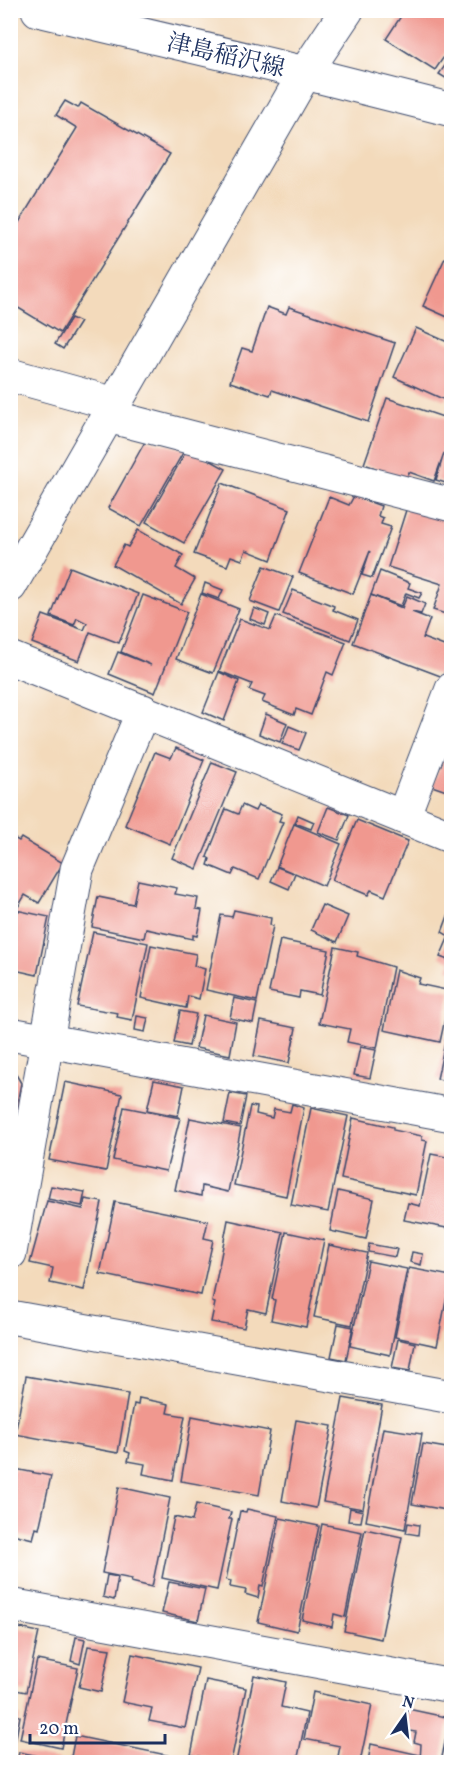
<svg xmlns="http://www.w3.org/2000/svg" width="462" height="1773" viewBox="0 0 462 1773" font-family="Vollkorn,'Noto Serif JP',serif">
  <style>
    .building { fill: #f0988f }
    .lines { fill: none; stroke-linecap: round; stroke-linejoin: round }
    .minor-casing { stroke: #3b496c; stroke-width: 35 }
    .tertiary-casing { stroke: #3b496c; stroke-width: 35 }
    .secondary-casing { stroke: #3b496c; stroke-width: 35 }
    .minor { stroke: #fff; stroke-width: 33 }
    .tertiary { stroke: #fff; stroke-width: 33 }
    .secondary { stroke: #fff; stroke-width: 33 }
    .labels { text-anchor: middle; stroke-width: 5; stroke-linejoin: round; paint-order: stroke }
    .street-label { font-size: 24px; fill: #1b2f5e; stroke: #fff }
  </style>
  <rect width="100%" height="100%" fill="#fff"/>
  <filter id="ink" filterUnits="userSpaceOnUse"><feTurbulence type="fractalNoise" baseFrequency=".0167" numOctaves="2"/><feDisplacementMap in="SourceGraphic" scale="12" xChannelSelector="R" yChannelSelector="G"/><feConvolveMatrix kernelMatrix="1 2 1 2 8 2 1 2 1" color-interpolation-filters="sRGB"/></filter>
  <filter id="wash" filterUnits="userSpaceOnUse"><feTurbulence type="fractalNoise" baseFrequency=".008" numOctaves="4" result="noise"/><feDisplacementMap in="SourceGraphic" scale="24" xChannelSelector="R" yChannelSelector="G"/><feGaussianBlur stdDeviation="1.35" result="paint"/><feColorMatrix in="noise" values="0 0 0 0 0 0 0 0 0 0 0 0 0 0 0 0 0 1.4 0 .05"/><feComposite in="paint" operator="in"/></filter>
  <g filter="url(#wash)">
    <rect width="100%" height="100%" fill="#f3dabb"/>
    <g id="blocks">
      <g class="building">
        <polygon points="405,10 441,10 452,17 452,45 435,70 386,39"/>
        <polygon points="452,56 452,82 439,74"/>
        <polygon points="65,101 78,108 81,103 170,154 60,333 10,303 10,237 77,128 56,115"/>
        <polygon points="445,258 452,261 452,319 423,306"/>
        <polygon points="267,307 286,314 289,307 395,343 368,422 272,390 270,395 230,382 242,348 252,351"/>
        <polygon points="71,318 80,322 63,349 55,344"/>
        <polygon points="416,328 452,344 452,384 445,400 394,377"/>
        <polygon points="387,398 452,420 452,485 436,480 444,453 434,481 409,472 407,479 364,464"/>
        <polygon points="146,440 185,449 141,526 108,508"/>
        <polygon points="188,448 226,469 184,543 146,522"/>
        <polygon points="222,483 290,509 271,560 246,550 242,560 231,556 227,566 194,554"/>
        <polygon points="354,496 381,506 378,516 383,518 381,524 391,527 372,578 362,575 370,551 353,594 299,573 329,497 349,505"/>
        <polygon points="407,507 452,521 452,616 433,610 442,584 388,567"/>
        <polygon points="138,530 183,555 176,568 195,579 181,604 113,565 124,545 128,547"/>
        <polygon points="264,566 293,577 279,612 250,601"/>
        <polygon points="70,567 138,594 119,643 90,632 79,661 32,643 43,615 84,630 87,623 77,618 74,625 51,616"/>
        <polygon points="380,571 410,583 408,588 422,593 419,598 406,593 401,606 371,595"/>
        <polygon points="205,583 223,590 219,599 202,593"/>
        <polygon points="293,590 334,606 333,610 358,620 350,640 283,614"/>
        <polygon points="201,594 239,609 213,673 176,659"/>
        <polygon points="143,595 187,612 155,693 109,674 118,652 151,665 121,652"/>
        <polygon points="371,595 402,608 407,596 425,604 421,614 412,612 430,619 423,638 452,649 443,677 353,643"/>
        <polygon points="254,608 269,614 265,625 250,619"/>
        <polygon points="276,616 346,642 333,675 327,672 311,715 296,709 294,715 262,702 265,696 249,690 252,684 219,671 240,619 270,630"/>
        <polygon points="219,672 239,681 224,721 203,712"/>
        <polygon points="266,714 287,723 280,742 259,734"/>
        <polygon points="289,726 306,733 299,750 282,744"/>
        <polygon points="452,737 452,793 432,786"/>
        <polygon points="176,748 204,760 170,844 125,825 155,752 171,758"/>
        <polygon points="212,762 237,772 197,869 172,858"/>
        <polygon points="242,805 255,811 258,805 282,814 279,821 283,822 259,879 235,869 232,875 208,865 210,859 207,857 226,809 238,814"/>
        <polygon points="328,807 349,815 339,840 318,832"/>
        <polygon points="298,815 314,822 311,829 295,823"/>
        <polygon points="357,820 408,841 385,896 371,890 368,895 332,880"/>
        <polygon points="294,824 341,844 324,886 295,873 289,889 271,881 277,867 293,873 277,866"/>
        <polygon points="10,836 19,841 21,838 63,863 39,903 25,895 18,907 10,902"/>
        <polygon points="138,880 177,888 175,894 198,898 196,909 202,910 197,936 193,935 193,939 146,929 144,938 92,927 98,897 133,904"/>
        <polygon points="322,905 348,916 337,942 311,930"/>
        <polygon points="451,908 452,908 452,970 448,969 451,961 440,957 449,936 442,932"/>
        <polygon points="16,910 49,917 37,975 10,969 10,939"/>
        <polygon points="234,910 271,918 270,925 273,926 257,1001 206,990 221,915 232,917"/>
        <polygon points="93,932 148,943 132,1020 117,1017 118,1013 77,1006"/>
        <polygon points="280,940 329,950 320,995 300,991 299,998 269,992"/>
        <polygon points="151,945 196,954 194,966 205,969 199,999 188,996 186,1008 141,998"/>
        <polygon points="335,947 358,952 357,956 393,967 377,1048 347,1042 350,1029 319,1023"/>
        <polygon points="396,970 420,978 418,984 451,991 440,1042 384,1030"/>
        <polygon points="234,998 257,1003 253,1023 230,1018"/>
        <polygon points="180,1011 196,1014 189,1046 174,1043"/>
        <polygon points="452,1011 452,1082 437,1079"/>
        <polygon points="203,1015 236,1022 230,1055 196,1048"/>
        <polygon points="137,1016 148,1018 145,1032 135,1030"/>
        <polygon points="261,1021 296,1028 289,1063 254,1056"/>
        <polygon points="360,1047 376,1050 370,1078 354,1075"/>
        <polygon points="10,1071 14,1071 21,1083 12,1130"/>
        <polygon points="154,1080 184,1086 178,1116 147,1110"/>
        <polygon points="65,1082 122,1094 106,1171 49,1160"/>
        <polygon points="230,1093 246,1096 240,1126 224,1123"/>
        <polygon points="292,1104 304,1108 286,1196 234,1185 250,1106 257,1107 256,1114 272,1118 274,1109 290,1112"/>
        <polygon points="124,1107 180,1118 166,1171 113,1160"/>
        <polygon points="311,1108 348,1116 328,1212 291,1205"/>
        <polygon points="190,1118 241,1128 228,1192 202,1186 201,1196 175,1190"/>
        <polygon points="353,1118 393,1127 393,1130 422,1136 422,1140 427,1141 416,1195 341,1179"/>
        <polygon points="431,1154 452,1158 452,1229 404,1220 408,1203 420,1206"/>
        <polygon points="51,1186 85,1192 82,1206 48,1199"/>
        <polygon points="338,1191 374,1199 366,1239 330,1231"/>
        <polygon points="85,1199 102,1202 84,1290 50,1283 53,1268 30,1263 47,1201 83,1209"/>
        <polygon points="115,1202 208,1221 204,1238 213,1240 201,1295 100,1274"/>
        <polygon points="228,1220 283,1232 266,1313 248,1309 244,1328 211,1322 215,1303 212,1302"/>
        <polygon points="286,1232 324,1240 306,1327 271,1320 275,1300 272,1299"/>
        <polygon points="369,1244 397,1249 395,1257 368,1252"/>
        <polygon points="329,1245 367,1253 352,1325 314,1317"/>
        <polygon points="412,1252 423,1254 421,1265 410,1262"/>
        <polygon points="368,1261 407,1269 390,1355 350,1346"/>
        <polygon points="409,1268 451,1276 437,1346 395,1337"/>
        <polygon points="338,1324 353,1327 346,1360 331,1357"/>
        <polygon points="398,1339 415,1343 410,1371 392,1368"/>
        <polygon points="26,1376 128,1394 118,1453 15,1434"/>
        <polygon points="139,1398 169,1404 167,1413 185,1416 173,1480 143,1474 145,1464 128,1461 130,1453 125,1451 134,1404 138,1405"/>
        <polygon points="343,1398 382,1405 363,1509 323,1502"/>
        <polygon points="192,1416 270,1431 259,1495 181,1481"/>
        <polygon points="296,1420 332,1426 316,1508 282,1501"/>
        <polygon points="383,1428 422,1434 405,1529 366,1521"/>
        <polygon points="423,1444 452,1449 452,1511 412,1504"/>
        <polygon points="10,1468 51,1476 39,1529 36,1528 33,1539 13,1534 10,1539"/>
        <polygon points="119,1487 170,1498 152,1587 131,1582 132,1579 102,1573"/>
        <polygon points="196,1504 231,1512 229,1519 232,1519 217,1590 162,1578 174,1517 192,1521"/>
        <polygon points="350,1508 363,1511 361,1522 348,1521"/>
        <polygon points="247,1509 278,1516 263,1586 260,1585 258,1598 245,1594 246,1590 230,1587 231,1581 226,1580 240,1511 246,1512"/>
        <polygon points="280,1518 319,1526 297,1631 258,1622"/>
        <polygon points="408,1523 419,1525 418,1535 406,1533"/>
        <polygon points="322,1524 362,1532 345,1617 334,1614 332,1627 302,1620"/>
        <polygon points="365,1529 402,1537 381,1639 344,1631"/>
        <polygon points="107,1575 118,1577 114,1600 103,1597"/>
        <polygon points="169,1582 205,1589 198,1621 162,1613"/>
        <polygon points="10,1626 39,1632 26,1692 10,1689"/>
        <polygon points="76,1637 85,1639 80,1664 71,1661"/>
        <polygon points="88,1646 110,1649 101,1692 79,1687"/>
        <polygon points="132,1654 198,1668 185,1728 149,1721 152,1708 122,1702"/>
        <polygon points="37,1660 78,1668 61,1748 20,1739"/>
        <polygon points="254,1675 286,1682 281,1707 307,1713 297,1762 236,1762"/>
        <polygon points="206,1680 246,1688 231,1762 191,1755"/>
        <polygon points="313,1692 372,1705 360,1762 337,1762 340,1746 304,1739"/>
        <polygon points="408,1709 450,1718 441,1762 420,1762 421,1744 414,1742 416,1732 403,1730"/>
        <polygon points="10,1714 20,1716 12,1759 10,1759"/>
        <polygon points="75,1736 181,1758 180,1762 70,1762"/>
        <polygon points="371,1744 420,1755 419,1762 368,1762"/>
        <polygon points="19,1752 59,1760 59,1762 17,1762"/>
      </g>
    </g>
  </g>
  <g filter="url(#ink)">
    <use href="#blocks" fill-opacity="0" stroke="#3b496c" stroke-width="1.5"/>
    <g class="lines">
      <g class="minor-casing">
        <g id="minor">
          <polyline points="305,73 452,110"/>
          <polyline points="10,375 115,404"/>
          <polyline points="108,416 452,505"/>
          <polyline points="10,658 452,837"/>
          <polyline points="403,817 452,689"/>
          <polyline points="10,1034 452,1115"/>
          <polyline points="10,1253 77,869 143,711"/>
          <polyline points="10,1317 452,1397"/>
          <polyline points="10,1605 452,1686"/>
        </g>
      </g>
      <g class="tertiary-casing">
        <polyline id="tertiary" points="10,586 305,73"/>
      </g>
      <g class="secondary-casing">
        <polyline id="secondary" points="38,10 305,73 347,10"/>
      </g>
      <use href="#minor" class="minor"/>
      <use href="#tertiary" class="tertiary"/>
      <use href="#secondary" class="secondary"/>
    </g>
  </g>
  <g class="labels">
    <g class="street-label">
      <text transform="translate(226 55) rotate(13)" y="8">津島稲沢線</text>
    </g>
  </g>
  <rect width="462" height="1773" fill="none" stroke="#fff" stroke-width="36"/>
  <g transform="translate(405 1716) rotate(14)" stroke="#ffffff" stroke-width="4.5" paint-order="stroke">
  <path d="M0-4.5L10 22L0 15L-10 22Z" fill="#1b2f5e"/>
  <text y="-9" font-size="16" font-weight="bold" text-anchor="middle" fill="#1b2f5e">N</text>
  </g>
  <path d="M30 1734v9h135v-9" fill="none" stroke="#1b2f5e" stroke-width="3"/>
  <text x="39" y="1734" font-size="18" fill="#1b2f5e" stroke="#ffffff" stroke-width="4.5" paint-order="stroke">20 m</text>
</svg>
